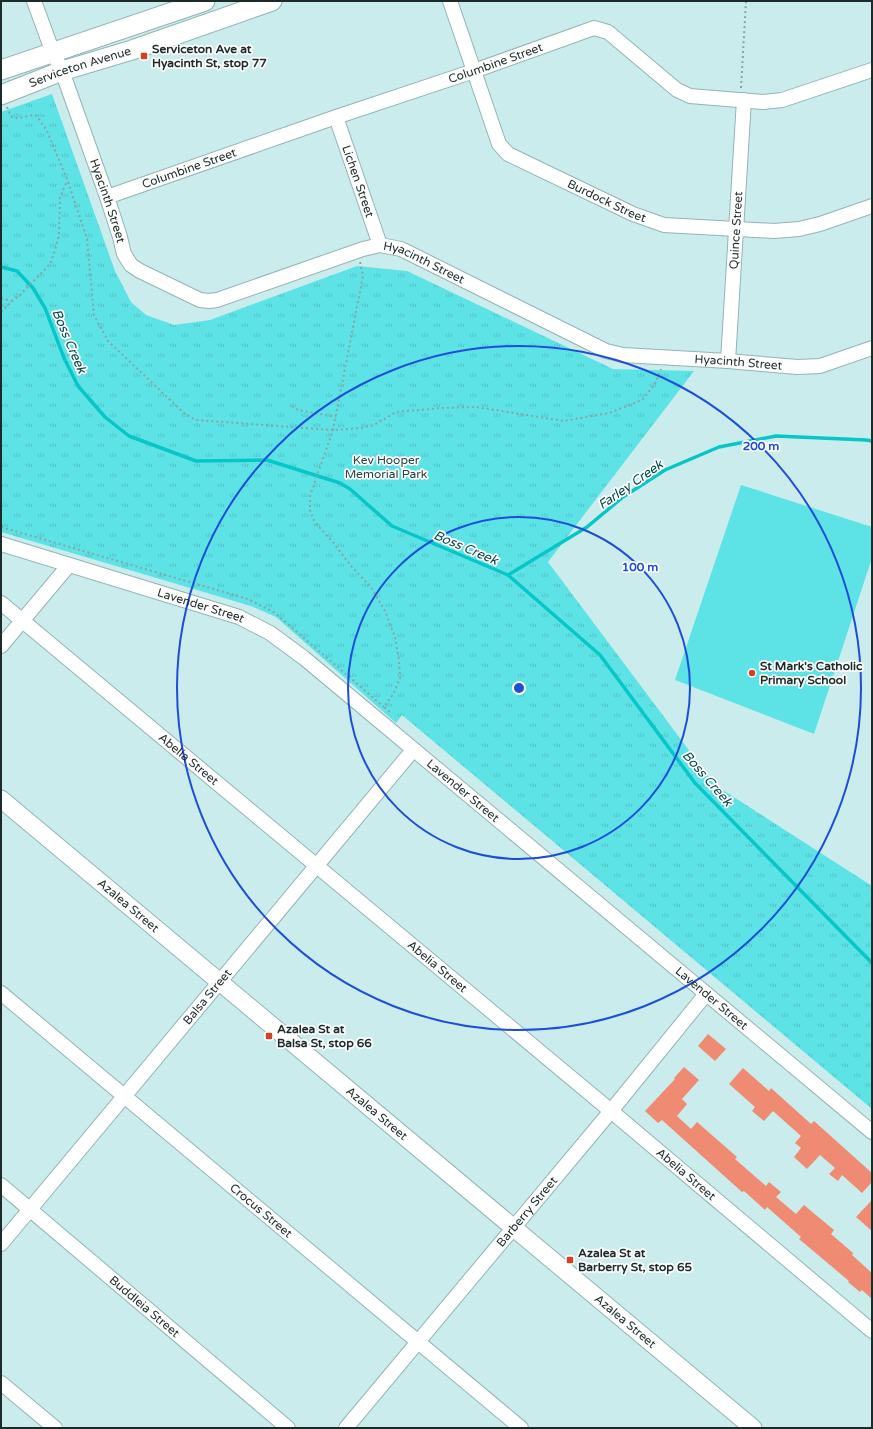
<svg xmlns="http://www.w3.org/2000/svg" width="873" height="1429" viewBox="0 0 873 1429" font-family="'Varela Round',sans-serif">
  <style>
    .grass { fill: url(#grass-tufts) }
    .garden { fill: #5de3e6 }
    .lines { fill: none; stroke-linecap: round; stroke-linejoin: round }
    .stream { stroke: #06c6c9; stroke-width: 3.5 }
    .building { fill: #ef8b73 }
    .minor-casing { stroke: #94b4b4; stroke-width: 16 }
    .tertiary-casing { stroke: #94b4b4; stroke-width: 19 }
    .secondary-casing { stroke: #94b4b4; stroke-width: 21 }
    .path { stroke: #8aa3a3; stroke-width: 2; stroke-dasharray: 2 3; stroke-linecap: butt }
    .minor { stroke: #fff; stroke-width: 14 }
    .tertiary { stroke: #fff; stroke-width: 17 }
    .secondary { stroke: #fff; stroke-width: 19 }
    .ring { fill: none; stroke: #1d4ed8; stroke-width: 2 }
    .poi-dot { fill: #ce4423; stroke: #fff; stroke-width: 1.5 }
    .labels { text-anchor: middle; stroke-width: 3.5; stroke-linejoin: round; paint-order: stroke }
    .poi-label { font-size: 12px; font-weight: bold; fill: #1d2a2a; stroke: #fff; text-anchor: start }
    .street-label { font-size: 12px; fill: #1d2a2a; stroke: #fff }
    .park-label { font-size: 12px; fill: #264040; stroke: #fff }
    .water-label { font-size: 13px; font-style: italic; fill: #00494b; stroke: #fff }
    .centre { fill: #1d4ed8; stroke: #fff; stroke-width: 2 }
    .ring-label { font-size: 12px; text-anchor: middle; font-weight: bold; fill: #1d4ed8; stroke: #fff; stroke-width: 3.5; stroke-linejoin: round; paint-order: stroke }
  </style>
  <defs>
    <pattern id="grass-tufts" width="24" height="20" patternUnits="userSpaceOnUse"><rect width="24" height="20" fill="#5de3e6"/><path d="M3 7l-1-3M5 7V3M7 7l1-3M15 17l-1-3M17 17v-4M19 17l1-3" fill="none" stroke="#50c3c5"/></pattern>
  </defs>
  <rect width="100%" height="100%" fill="#cbecec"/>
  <polygon class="grass" points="52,94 115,271 131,302 146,315 174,325 210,320 357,266 407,271 613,369 694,371 548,562 715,785 872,886 872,1109 402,715 396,723 276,617 251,606 1,532 1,112"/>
  <polygon class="garden" points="741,485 872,527 872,558 814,734 675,680"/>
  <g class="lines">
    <g class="stream">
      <polyline points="1,267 17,271 33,288 45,308 64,358 78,386 105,417 129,436 196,461 267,460 340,483 350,489 392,526 508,575 600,655 695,783 872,963"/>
      <polyline points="508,575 587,527 623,497 665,470 719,447 776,436 866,440 872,441"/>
    </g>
  </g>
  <g class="building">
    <polygon points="708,1034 726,1049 715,1061 698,1046"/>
    <polygon points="684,1067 699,1080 682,1099 687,1104 677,1116 691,1129 697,1122 737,1157 735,1159 766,1186 769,1182 781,1192 776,1197 796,1214 804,1205 834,1230 831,1234 853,1253 852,1255 872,1273 872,1299 862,1290 860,1292 848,1282 849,1281 799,1239 801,1237 767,1207 765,1210 744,1191 742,1192 662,1120 658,1123 645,1111 675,1079 674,1078"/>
    <polygon points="743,1068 769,1091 771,1088 811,1124 814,1121 872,1173 872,1182 862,1193 842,1175 838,1181 829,1174 835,1168 820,1155 807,1169 794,1157 801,1148 795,1143 801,1136 773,1111 764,1121 752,1111 755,1107 729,1084"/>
    <polygon points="872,1200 872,1231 856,1217"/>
  </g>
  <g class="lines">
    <g class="minor-casing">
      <g id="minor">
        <path id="s1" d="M34,1L53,53L62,71L107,197L120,237L124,254L131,265L140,271L200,300L209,301L217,300L363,249L380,245L401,249L606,351L623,355L728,361L797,367L820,366L872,348"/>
        <path id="s2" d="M450,1L499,144L508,154L633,214L664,225L774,231L799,229L820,224L872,206"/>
        <path id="s3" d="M336,117L380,245"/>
        <path id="s4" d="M107,197L336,117L474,71L594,28L608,32L677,90L690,96L763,102L782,100L872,70"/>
        <path id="s5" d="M728,361L744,100"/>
        <path id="s6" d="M1,544L239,617L270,633L304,658L872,1132"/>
        <path id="s7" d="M1,603L611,1111L872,1331"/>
        <polyline points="1,646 69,565"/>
        <path id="s8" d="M1,993L521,1428"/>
        <path id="s9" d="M1,1185L288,1428"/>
        <path id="s10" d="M1,1244L413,750"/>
        <polyline points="1,1383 55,1428"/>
        <path id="s11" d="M346,1428L611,1111L706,994"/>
      </g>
    </g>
    <g class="tertiary-casing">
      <g id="tertiary">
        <path id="s12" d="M1,799L753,1428"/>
      </g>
    </g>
    <g class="secondary-casing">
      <g id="secondary">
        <polyline points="1,70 205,1"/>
        <path id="s13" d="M1,95L62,71L132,50L272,1"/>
      </g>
    </g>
    <g class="path">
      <polyline points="741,88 746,1"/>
      <polyline points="7,107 11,116 14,118 18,118 33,115 37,116 47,131 67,179 87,239 94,315 108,341 185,414 196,420 333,430 361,428 374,425 396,412 441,408 476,407 564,421 609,413 642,400 655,384 661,369"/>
      <polyline points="360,262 363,276 333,430 310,496 310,510 313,519 319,527 332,541 351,566 371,587 385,611 395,637 399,660 400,678 394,693 384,707 390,712"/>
      <polyline points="1,298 12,301"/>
      <polyline points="1,312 12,301 20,295 50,264 55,250 59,235 60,197 67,181"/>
      <polyline points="292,406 298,410 336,417"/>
      <polyline points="1,527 248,599 275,613 384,707"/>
    </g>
    <use href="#minor" class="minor"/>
    <use href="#tertiary" class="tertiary"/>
    <use href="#secondary" class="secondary"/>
  </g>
  <g class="ring">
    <circle cx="519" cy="688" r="171"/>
    <circle cx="519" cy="688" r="342"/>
  </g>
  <g class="poi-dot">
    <rect x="140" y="52" width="8" height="8" rx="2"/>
    <circle cx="752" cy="673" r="4"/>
    <rect x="265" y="1032" width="8" height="8" rx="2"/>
    <rect x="566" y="1256" width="8" height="8" rx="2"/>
  </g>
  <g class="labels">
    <g class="poi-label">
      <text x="152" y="53">Serviceton Ave at<tspan x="152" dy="14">Hyacinth St, stop 77</tspan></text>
      <text x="760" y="670">St Mark's Catholic<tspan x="760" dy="14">Primary School</tspan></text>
      <text x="277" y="1033">Azalea St at<tspan x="277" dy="14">Balsa St, stop 66</tspan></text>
      <text x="578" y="1257">Azalea St at<tspan x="578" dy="14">Barberry St, stop 65</tspan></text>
    </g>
    <g class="street-label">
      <text dy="4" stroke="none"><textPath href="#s4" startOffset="411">Columbine Street</textPath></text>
      <text dy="4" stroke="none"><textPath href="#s13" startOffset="84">Serviceton Avenue</textPath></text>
      <text dy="4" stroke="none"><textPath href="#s4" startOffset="87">Columbine Street</textPath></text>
      <text dy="4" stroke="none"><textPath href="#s3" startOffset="68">Lichen Street</textPath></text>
      <text dy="4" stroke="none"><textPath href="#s2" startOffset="274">Burdock Street</textPath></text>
      <text dy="4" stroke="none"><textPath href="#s1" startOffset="213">Hyacinth Street</textPath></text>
      <text dy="4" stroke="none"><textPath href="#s5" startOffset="131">Quince Street</textPath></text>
      <text dy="4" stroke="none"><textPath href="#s1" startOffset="596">Hyacinth Street</textPath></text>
      <text dy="4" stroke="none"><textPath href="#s1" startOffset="932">Hyacinth Street</textPath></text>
      <text dy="4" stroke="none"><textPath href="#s6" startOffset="209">Lavender Street</textPath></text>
      <text dy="4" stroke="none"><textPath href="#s7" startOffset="244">Abelia Street</textPath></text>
      <text dy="4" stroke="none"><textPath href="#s6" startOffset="533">Lavender Street</textPath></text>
      <text dy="4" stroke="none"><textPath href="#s12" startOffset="166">Azalea Street</textPath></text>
      <text dy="4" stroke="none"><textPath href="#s7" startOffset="568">Abelia Street</textPath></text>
      <text dy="4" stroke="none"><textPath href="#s10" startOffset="322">Balsa Street</textPath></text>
      <text dy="4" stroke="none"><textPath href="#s6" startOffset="857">Lavender Street</textPath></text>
      <text dy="4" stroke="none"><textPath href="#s12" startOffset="490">Azalea Street</textPath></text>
      <text dy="4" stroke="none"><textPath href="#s7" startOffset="892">Abelia Street</textPath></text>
      <text dy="4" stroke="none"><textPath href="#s8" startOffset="339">Crocus Street</textPath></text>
      <text dy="4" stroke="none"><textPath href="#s11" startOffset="282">Barberry Street</textPath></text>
      <text dy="4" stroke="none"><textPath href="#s9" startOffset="188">Buddleia Street</textPath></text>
      <text dy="4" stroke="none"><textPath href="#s12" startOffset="814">Azalea Street</textPath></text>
    </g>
    <g class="park-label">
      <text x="386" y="464">Kev Hooper<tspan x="386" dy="14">Memorial Park</tspan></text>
    </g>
    <g class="water-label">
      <text transform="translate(70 341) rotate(67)" y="5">Boss Creek</text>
      <text transform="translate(630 484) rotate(-35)" y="5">Farley Creek</text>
      <text transform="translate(466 547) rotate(23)" y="5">Boss Creek</text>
      <text transform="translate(708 778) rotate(49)" y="5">Boss Creek</text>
    </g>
  </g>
  <circle cx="519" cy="688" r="6" class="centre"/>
  <g class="ring-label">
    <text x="761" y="450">200 m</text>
    <text x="640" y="571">100 m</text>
  </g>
  <rect width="873" height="1429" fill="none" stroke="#1d2a2a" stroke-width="4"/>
</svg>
